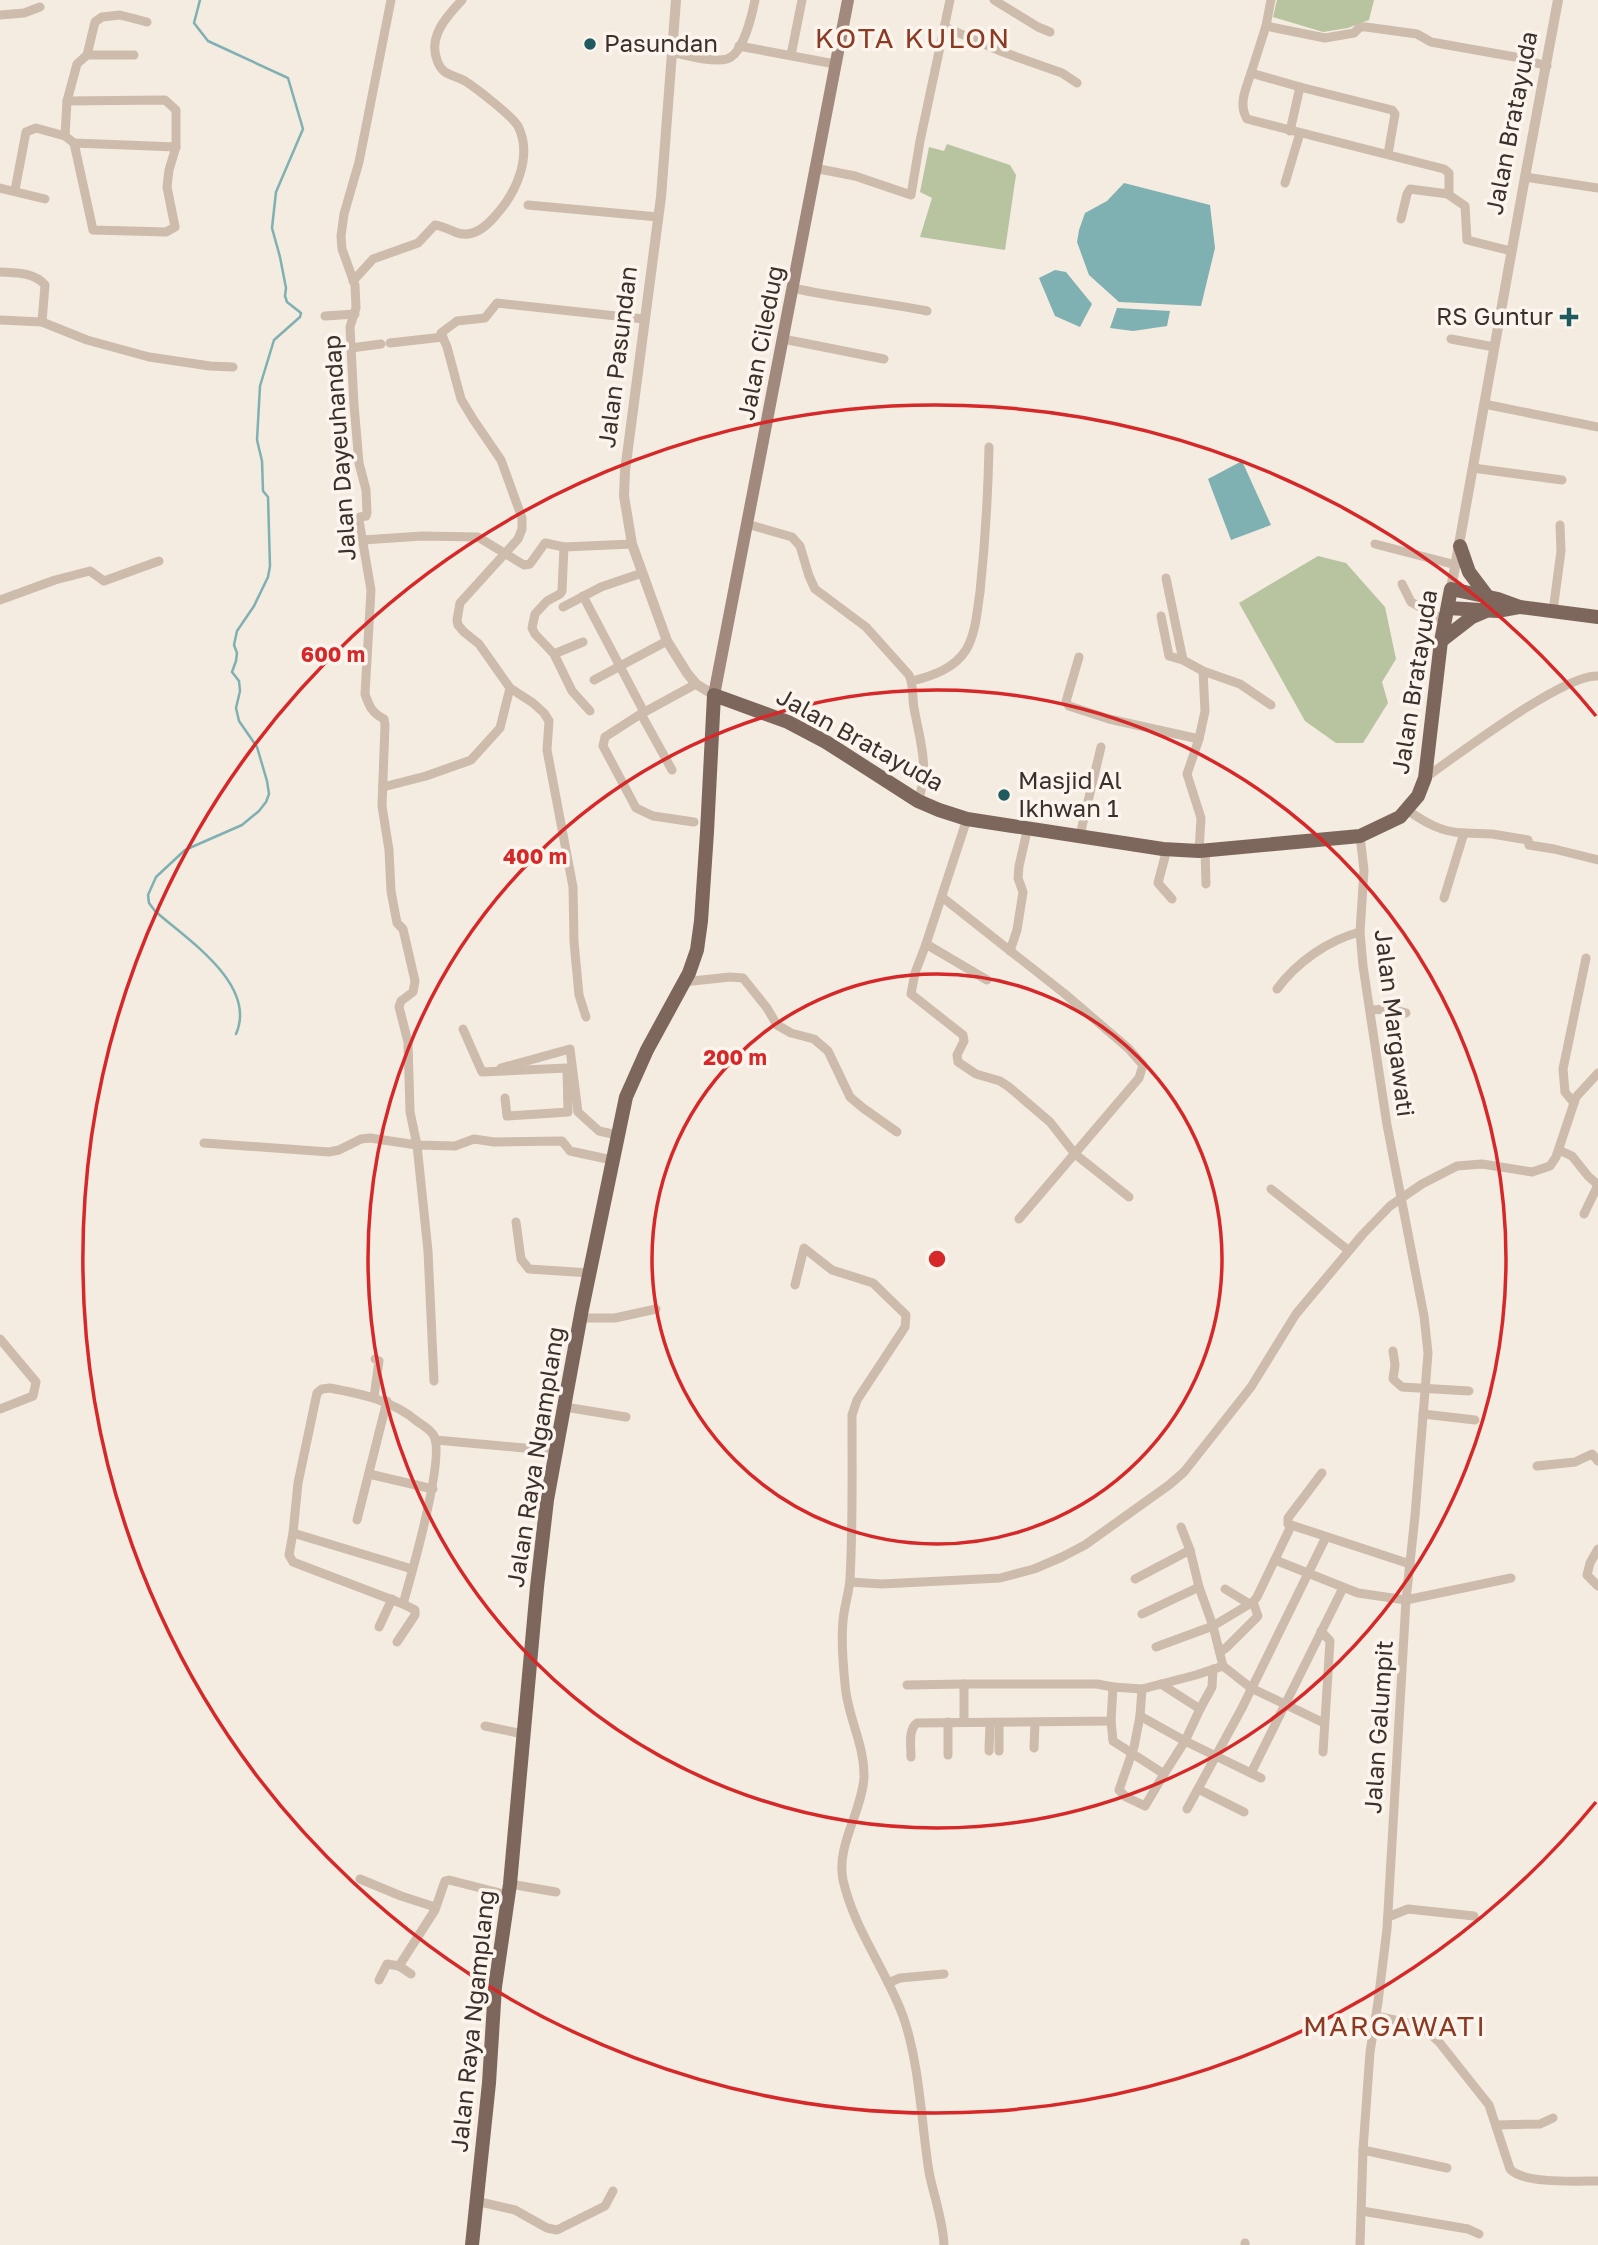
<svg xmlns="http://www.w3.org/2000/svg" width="1598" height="2245" viewBox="0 0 1598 2245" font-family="'Golos Text',sans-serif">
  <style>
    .green { fill: #b8c4a0 }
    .water { fill: #7fb0b2 }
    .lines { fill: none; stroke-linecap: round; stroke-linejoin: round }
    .stream { stroke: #7fb0b2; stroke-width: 2.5 }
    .minor { stroke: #cdbbac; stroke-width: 9 }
    .tertiary { stroke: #cdbbac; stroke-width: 10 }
    .secondary { stroke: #a18a7d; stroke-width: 12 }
    .primary { stroke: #7d675c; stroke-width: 14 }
    .ring { fill: none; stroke: #d62828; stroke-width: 3.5 }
    .poi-dot { fill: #1f5a5e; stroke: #fbf5ee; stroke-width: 2.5 }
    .labels { text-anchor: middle; stroke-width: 7; stroke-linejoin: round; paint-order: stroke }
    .poi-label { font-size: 24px; fill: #3b302b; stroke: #fbf5ee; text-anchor: start }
    .street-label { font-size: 24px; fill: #3b302b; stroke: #fbf5ee }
    .quarter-label { font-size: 28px; letter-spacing: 2px; fill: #8c3b22; stroke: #fbf5ee }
    .centre { fill: #d62828; stroke: #fbf5ee; stroke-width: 3.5 }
    .ring-label { font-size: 21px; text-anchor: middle; font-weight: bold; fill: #d62828; stroke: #fbf5ee; stroke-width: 7; stroke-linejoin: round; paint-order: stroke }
  </style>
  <rect width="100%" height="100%" fill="#f4ebe1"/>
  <g class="green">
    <polygon points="1277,0 1374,0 1369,20 1348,28 1323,32 1273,17"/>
    <polygon points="947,144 1010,165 1016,175 1005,250 920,237 932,198 920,192 929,147 944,151"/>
    <polygon points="1318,556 1346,563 1385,607 1396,659 1382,682 1388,703 1363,743 1336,743 1305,721 1239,603"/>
  </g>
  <g class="water">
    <polygon points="1124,183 1210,205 1215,248 1201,306 1119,302 1089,275 1077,242 1079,230 1085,213 1107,201"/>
    <polygon points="1055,270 1066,272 1092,304 1080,327 1055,316 1039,278"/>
    <polygon points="1117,308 1170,311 1167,326 1133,331 1110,328"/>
    <polygon points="1242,461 1271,525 1231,540 1208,479"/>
  </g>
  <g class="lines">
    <path class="stream" d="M200,0L194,23L208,41L288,78L303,129L276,192L272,228L280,257L286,288L285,296L287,302L301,313L300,317L274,340L260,386L257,440L262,461L263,491L268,497L270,566L268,577L254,606L237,631L234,645L237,653L236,661L232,672L239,681L240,691L236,708L239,721L257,747L267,781L269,794L266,802L259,811L242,825L185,850L156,877L148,895L149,903L155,911C185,938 258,984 236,1034"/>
    <g class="minor">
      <path d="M391,0L359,162L344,214L341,236L342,249L355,285L356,308L350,327L354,405L359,463L366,490L367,513L366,516L360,517L359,520L371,590L365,694C369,706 372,713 384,719L385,725L382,806L389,850L391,891L397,923L403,929L415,981L413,992L401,1001L399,1007L408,1042L410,1112L417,1145L428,1251L434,1381"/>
      <polyline points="994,0 1038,27 1050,32"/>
      <polyline points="1271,0 1266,26 1251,73 1300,87"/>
      <polyline points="0,15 24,13 40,7"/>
      <polyline points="1266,26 1325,38 1354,33 1360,27 1366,27 1417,34 1431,42 1515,57 1547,66"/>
      <polyline points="945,27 1000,51 1062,73 1077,83"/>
      <polyline points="739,46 835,64"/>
      <path d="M671,52C685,55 713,63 727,59C743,54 752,15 755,0"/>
      <polyline points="87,55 134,55"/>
      <polyline points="791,55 802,0"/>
      <path d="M1251,73C1246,89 1238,104 1247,119L1444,169L1449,173V195L1465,206L1467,240L1511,251"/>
      <polyline points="67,101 165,100 176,110 176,147 169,170 167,187 175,227 166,232 93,230 74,143"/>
      <polyline points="1290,131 1300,87 1392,110 1395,114 1388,154"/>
      <polyline points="65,136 67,101 77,64 87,55 95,22 102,17 120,15 147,22"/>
      <polyline points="814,168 855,176 911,195 920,141 950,0"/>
      <polyline points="1525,177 1598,188"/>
      <polyline points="1285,183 1300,133"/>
      <polyline points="0,188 45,199"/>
      <polyline points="15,190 26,132 36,128 65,136 74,143 176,147"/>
      <polyline points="528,205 658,217"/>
      <polyline points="1401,219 1407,194 1410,189 1448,194"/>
      <path d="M0,272C16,273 34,272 45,285L42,322"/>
      <path d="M353,281L373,259L418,243L435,225C442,226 448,229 455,232C471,239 486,227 496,215C516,193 533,156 518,126C512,116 476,88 465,81C453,74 442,76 437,60C428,36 447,16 462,0"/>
      <path d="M793,288C837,298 882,302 927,311"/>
      <polyline points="325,316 355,314"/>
      <polyline points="0,320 42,322 87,340 149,357 210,366 233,367"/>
      <polyline points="783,339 884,359"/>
      <polyline points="1451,339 1494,347"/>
      <polyline points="390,343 443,337"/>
      <polyline points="351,348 381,344"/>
      <polyline points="1484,404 1598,427"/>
      <polyline points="1473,468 1562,480"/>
      <path d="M747,524L792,537L800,546L809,576L815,589L866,627L909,675C914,686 912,697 914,708C920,741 930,768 918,801"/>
      <polyline points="363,540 422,536 478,537 524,565 530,564 545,543 564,547 632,544"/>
      <polyline points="1375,544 1456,565"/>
      <polyline points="564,547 562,591 560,594 547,601 535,614 532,628 535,634 554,654 572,691 590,711"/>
      <polyline points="1166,578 1183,660 1203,671"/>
      <polyline points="1402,584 1411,602 1445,621"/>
      <polyline points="583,596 644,712"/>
      <polyline points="0,600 55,580 90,571 104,581 159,561"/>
      <polyline points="563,607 601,587 642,573"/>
      <polyline points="1553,611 1561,551 1560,525"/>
      <polyline points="1161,616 1169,656 1183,660"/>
      <polyline points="554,654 583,642"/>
      <polyline points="1079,657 1067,698 1066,702 1069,706 1109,719 1199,739"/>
      <polyline points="594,680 667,641"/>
      <path d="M912,681C932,676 954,669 966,650C976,633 977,611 980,592C985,544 988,496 989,447"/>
      <polyline points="641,714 672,770"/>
      <path d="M1425,778C1456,756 1565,673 1598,676"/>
      <polyline points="383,787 426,776 471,760 500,728 510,688"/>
      <path d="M1407,810C1426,823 1441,832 1464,833L1444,898"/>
      <polyline points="967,819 926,944 987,980"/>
      <polyline points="694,822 653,816 636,808 603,746 605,737 639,715 696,684"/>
      <polyline points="1464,833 1492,834 1528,840 1529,845 1554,849 1598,860"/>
      <polyline points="1080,835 1101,747"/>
      <polyline points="1360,836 1364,870 1360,932 1363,966 1387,1125 1424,1316 1428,1353 1415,1516 1406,1600 1387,1929 1378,2002 1370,2052 1363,2150 1360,2245"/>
      <polyline points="1167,849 1158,883 1172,899"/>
      <polyline points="1205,850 1206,884"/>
      <polyline points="1199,851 1201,818 1187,774 1199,739 1205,711 1203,671 1240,684 1271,705"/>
      <polyline points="942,897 1065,994 1128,1048 1143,1065 1139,1078 1019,1219"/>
      <polyline points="926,944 915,973 911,994 963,1035 964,1041 957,1055 958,1062 976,1074 1000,1081 1009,1087 1050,1122 1075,1154 1129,1197"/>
      <polyline points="1010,951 1017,930 1023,892 1018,878 1019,866 1028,827"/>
      <polyline points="683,982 730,977 743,978 767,1008 777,1025 791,1033 814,1039 828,1051 850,1097 863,1108 897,1132"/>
      <path d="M1277,989C1296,963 1328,940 1360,932"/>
      <polyline points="1370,1010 1389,1009 1406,1013"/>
      <polyline points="586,1017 579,995 574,942 573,887 547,750 549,721 544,713 533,703 510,688 479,644 464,632 458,625 457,620 460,603 518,539 522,529 522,518 501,460 473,419 461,399 447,347 441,333 457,321 485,318 497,303 644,319"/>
      <polyline points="463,1029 482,1072 567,1068 568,1112 507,1116 505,1098"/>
      <polyline points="501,1068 570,1049 578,1112 599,1131 617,1135"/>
      <polyline points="1574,1103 1565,1092 1563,1069 1586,958"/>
      <polyline points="204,1143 329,1152 339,1150 361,1139 370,1138 417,1145 455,1146 474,1139 494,1142 562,1141 570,1151 612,1160"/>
      <polyline points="1559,1150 1572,1156 1588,1176 1598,1185"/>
      <polyline points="1271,1189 1348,1250"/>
      <polyline points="1584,1214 1598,1185"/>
      <polyline points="516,1222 521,1259 529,1269 590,1273"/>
      <path d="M795,1285L804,1248L832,1270L873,1283L906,1315L905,1327L857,1400L852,1415C852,1469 853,1525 850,1579C849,1593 844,1607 843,1621C841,1641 843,1664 845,1684C847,1716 865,1745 864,1777C862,1812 836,1845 843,1880C854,1929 886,1970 903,2016C920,2065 921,2121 929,2172C934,2197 943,2220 944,2245"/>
      <polyline points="581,1318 615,1318 656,1309"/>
      <polyline points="0,1339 36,1382 33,1396 0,1409"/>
      <polyline points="1393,1351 1395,1365 1393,1379 1402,1387 1469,1391"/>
      <polyline points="374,1397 379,1361 375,1359"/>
      <polyline points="565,1407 626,1417"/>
      <polyline points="1423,1414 1475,1420"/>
      <polyline points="436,1440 524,1448 555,1453"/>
      <polyline points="1537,1466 1575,1462 1592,1454 1598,1461"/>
      <polyline points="1322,1473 1288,1518 1288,1524 1410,1564"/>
      <polyline points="369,1474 433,1489"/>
      <polyline points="357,1520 387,1401"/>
      <polyline points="1181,1527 1190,1550"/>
      <path d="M293,1533L289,1555L293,1562L403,1604C411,1576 445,1459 434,1436C431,1430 424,1426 418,1422C392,1400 362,1394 330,1388L322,1389L317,1393L298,1483L293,1533L412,1569"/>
      <polyline points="1598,1549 1590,1563 1587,1575 1598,1586"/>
      <polyline points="1275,1560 1358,1593 1406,1600 1511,1578"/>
      <polyline points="1135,1579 1190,1550 1199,1587 1213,1626 1223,1666 1251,1688 1324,1723"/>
      <polyline points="850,1582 882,1584 1000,1578 1034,1569 1062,1557 1085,1545 1169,1485 1184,1472 1251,1387 1296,1314 1363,1234 1390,1206 1422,1184 1457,1166 1482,1164 1532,1172 1550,1166 1556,1157 1576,1097 1598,1073"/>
      <polyline points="1225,1589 1248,1603"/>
      <polyline points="1142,1614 1199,1587"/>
      <polyline points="379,1627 392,1599"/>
      <polyline points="1321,1631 1330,1641 1323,1752"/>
      <polyline points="397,1642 415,1615 415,1610 403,1604"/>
      <polyline points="1156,1647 1213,1626 1253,1602 1257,1597 1291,1526"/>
      <polyline points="1220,1652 1227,1647 1258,1616 1253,1602"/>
      <polyline points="1161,1684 1200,1709 1185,1741 1140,1716 1134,1747 1119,1790 1126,1797 1145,1806 1164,1774"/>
      <polyline points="907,1685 964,1684"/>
      <polyline points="1200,1709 1212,1687 1213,1669"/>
      <polyline points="1140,1716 1142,1689"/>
      <polyline points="1111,1721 1113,1741 1164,1774 1185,1741 1261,1778"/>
      <polyline points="964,1722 964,1684 1097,1684 1113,1687"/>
      <polyline points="485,1726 523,1734"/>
      <polyline points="1034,1748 1035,1722"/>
      <polyline points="989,1751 990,1723"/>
      <polyline points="999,1751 999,1723"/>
      <polyline points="948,1755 948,1722"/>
      <path d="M911,1757C911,1746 908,1729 917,1723L1111,1721L1113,1687L1142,1689L1196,1675L1223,1666"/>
      <polyline points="1251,1773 1343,1588"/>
      <polyline points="1198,1789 1244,1812"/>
      <polyline points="1187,1809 1242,1708 1326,1537"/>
      <polyline points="360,1879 401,1896 435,1907"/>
      <polyline points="510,1884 556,1892"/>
      <polyline points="1388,1917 1408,1909 1474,1916"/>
      <polyline points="411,1974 399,1966 435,1910 445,1881 449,1880 508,1895"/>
      <polyline points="379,1980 387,1964 399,1966"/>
      <polyline points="888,1983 900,1978 944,1974"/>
      <path d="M1376,2016L1413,2024L1427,2031L1439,2042L1489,2105L1510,2169C1523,2184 1578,2181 1598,2181"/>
      <polyline points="1496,2125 1540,2124 1553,2118"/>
      <polyline points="1363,2150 1447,2168"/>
      <polyline points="476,2201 515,2210 547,2228 557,2230 605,2206 613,2191"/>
      <polyline points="1362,2211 1468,2229 1479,2234"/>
      <polyline points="1245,2243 1245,2245"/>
    </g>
    <g class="tertiary">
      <polyline points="676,0 661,197 625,471 624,496 632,544 667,641 687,673 696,684 714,695"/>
      <polyline points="1451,589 1525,177 1558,0"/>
    </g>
    <polyline class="secondary" points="714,695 848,0"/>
    <g class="primary">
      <polyline points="1460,546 1469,572 1487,596"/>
      <polyline points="1448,608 1497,611 1519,607"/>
      <polyline points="1441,641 1472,617 1486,611"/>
      <polyline points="472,2245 489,2083 495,1987 510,1884 537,1587 547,1500 582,1309 626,1097 647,1050 689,973 697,950 701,921 707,832 714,695 788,722 826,742 918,801 939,810 967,819 1163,849 1199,851 1360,836 1400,817 1418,796 1425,778 1441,641 1451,589 1498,599 1520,607 1598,617"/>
    </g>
  </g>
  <g class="ring">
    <circle cx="937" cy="1259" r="285"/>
    <circle cx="937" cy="1259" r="569"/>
    <path d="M1596 1802A854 854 0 1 1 1596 716"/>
  </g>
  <g class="poi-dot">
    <circle cx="590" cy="44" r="7"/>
    <path d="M1565.5 306.5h7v7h7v7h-7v7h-7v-7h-7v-7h7z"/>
    <circle cx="1004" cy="795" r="7"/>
  </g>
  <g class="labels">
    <g class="poi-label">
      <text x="604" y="52">Pasundan</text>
      <text x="1553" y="325" text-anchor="end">RS Guntur</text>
      <text x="1018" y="789">Masjid Al<tspan x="1018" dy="28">Ikhwan 1</tspan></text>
    </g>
    <g class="street-label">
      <text transform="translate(1512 123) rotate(-79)" y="8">Jalan Bratayuda</text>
      <text transform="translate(761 343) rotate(-79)" y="8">Jalan Ciledug</text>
      <text transform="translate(618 357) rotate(-83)" y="8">Jalan Pasundan</text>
      <text transform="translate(340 448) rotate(-94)" y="8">Jalan Dayeuhandap</text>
      <text transform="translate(1415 682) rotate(-81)" y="8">Jalan Bratayuda</text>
      <text transform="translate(860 740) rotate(29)" y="8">Jalan Bratayuda</text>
      <text transform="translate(1394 1023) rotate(83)" y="8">Jalan Margawati</text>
      <text transform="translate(536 1457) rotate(-81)" y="8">Jalan Raya Ngamplang</text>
      <text transform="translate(1379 1727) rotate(-86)" y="8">Jalan Galumpit</text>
      <text transform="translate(473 2021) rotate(-84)" y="8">Jalan Raya Ngamplang</text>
    </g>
    <g class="quarter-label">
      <text x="913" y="48">KOTA KULON</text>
      <text x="1395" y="2036">MARGAWATI</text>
    </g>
  </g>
  <circle cx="937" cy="1259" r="10" class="centre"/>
  <g class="ring-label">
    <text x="333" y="662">600 m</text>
    <text x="535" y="864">400 m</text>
    <text x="735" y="1065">200 m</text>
  </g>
</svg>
